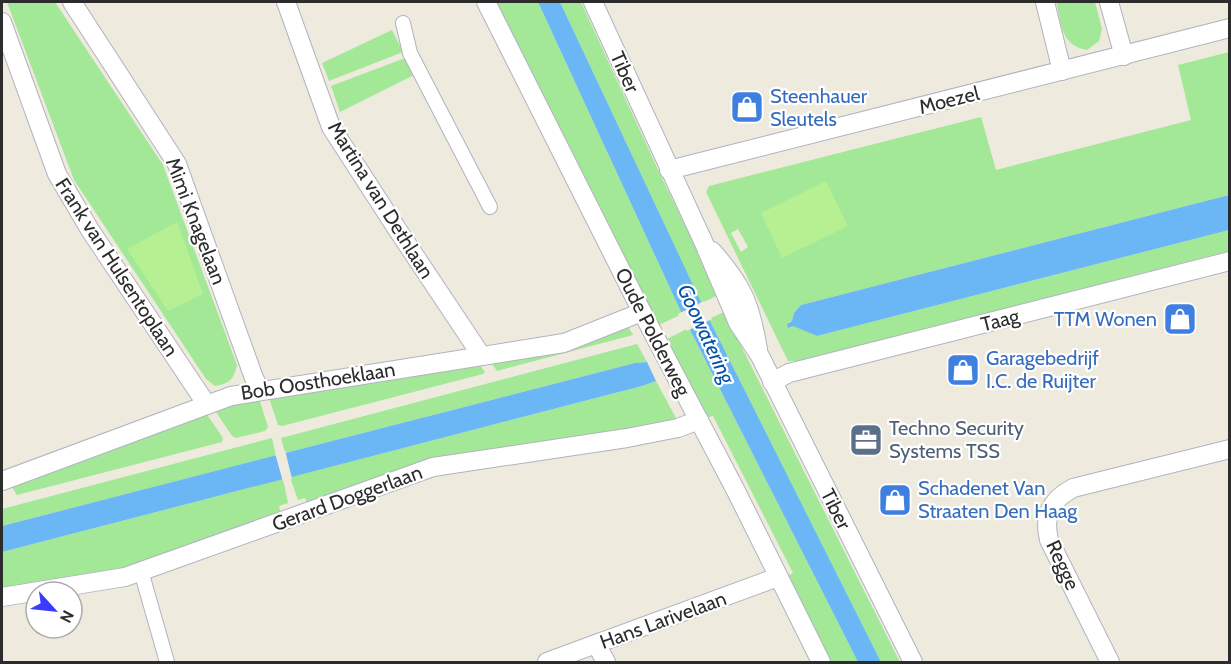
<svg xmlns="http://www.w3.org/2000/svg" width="1231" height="664" viewBox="0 0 1231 664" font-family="Cabin,sans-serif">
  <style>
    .green { fill: #a3e897; fill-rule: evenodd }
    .pitch { fill: #b6f092 }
    .water { fill: #6bb7f6 }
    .pier { fill: #eeeade }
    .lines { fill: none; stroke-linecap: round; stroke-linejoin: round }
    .pedestrian-casing { stroke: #b2b2c0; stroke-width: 16 }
    .minor-casing { stroke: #b2b2c0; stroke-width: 20 }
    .pedestrian { stroke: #fff; stroke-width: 14 }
    .minor { stroke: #fff; stroke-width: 18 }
    .labels { text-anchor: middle; stroke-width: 4.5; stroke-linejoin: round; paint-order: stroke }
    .street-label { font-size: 20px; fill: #2c2c2c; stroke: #fff }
    .shop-label { font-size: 20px; fill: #366cbe; stroke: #fff; text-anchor: start }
    .service-label { font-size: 20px; fill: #4e5e75; stroke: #fff; text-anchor: start }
    .water-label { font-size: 21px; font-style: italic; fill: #0551a7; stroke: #fff }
  </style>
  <rect width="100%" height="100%" fill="#eeeade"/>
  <g class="green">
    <path d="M7,2H55L163,165L237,365C234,379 229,384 215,386L206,379L74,180Z"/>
    <polygon points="495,2 538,2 682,314 659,325"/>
    <polygon points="560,2 581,2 660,174 719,295 701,303"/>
    <path d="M1056,2H1095L1102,29L1099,41L1087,50C1060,45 1062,24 1056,2Z"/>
    <polygon points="392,30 403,52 329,81 322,63"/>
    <path d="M1229,52V195L801,305L794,313L792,321L787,323L817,336L1229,230V251L799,361H788L706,192L709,186L981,117L996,170L1191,120L1178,65ZM738,229L748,247L741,252L731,233Z"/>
    <polygon points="405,58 414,75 340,112 331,86"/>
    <polygon points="724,312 900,662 881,662 709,319"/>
    <polygon points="628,326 633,335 497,371 490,361"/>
    <polygon points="689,328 858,662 830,662 786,577 793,573 713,416 706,418 667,339"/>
    <polygon points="637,344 647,362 635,363 285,453 281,438"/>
    <polygon points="480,365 485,372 483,374 282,426 278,425 269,398"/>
    <polygon points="656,381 676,418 668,424 428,462 307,505 305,498 298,500 290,477 642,386"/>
    <polygon points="259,398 268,427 265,431 236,438 232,436 214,409"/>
    <polygon points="206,413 223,438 222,442 17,495 12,487 14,485"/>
    <polygon points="272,438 276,456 2,526 2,509"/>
    <polygon points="283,479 288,503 279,506 281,514 123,571 2,591 2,552"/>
  </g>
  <g class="pitch">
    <polygon points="826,181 848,226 782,258 761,213"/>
    <polygon points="177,222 203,294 168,311 127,249"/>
  </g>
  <g class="water">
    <polygon points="538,2 560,2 709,319 881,662 858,662 682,314"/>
    <polygon points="1229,195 1229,230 817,336 793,326 788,328 787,324 792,321 794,313 801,305"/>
    <polygon points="647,362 656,381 642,386 2,552 2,526 635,363"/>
  </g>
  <g class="pier">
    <polygon points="704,301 712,319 687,331 678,314"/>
    <polygon points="285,450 292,479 283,482 275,453"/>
  </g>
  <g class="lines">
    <g class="pedestrian-casing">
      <g id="pedestrian">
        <polyline points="403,23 410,53 490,207"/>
        <polyline points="141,571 167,662"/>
      </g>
    </g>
    <g class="minor-casing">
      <g id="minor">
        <polyline points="72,2 177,164 254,378 260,390"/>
        <polyline points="286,2 331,127 397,229 481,355"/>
        <polyline points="486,2 642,312 736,491 821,662"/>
        <polyline points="593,2 703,241 738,323 760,356 913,662"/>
        <polyline points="1045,2 1062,71"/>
        <polyline points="1109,2 1124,56"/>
        <polyline points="2,22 57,174 90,230 207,405"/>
        <polyline points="669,170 1230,28"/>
        <path d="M712,251C743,286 750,303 758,349"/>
        <polyline points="772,382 789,373 1230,261"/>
        <polyline points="2,481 231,396 564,343 642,312"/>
        <polyline points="2,597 125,577 433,467 627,438 678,428 699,420"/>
        <polyline points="596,644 606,662"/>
        <polyline points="547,662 778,577"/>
        <path d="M1110,662L1049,540C1043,515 1051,500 1073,488L1230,449"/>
      </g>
    </g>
    <use href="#pedestrian" class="pedestrian"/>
    <use href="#minor" class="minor"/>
  </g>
  <defs>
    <g id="shop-square" transform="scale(1.725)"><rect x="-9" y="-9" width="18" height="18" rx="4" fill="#3f7fe0" stroke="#fff"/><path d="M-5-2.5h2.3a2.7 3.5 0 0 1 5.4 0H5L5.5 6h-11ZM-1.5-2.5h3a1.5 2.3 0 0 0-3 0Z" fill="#fff"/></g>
    <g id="office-square" transform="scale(1.725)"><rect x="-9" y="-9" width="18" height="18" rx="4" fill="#5c6f8a" stroke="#fff"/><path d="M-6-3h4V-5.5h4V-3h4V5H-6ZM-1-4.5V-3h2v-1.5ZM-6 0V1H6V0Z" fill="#fff"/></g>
  </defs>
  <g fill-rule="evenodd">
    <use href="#shop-square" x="747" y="107"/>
    <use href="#shop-square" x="1180" y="319"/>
    <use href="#shop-square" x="963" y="370"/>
    <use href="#office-square" x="866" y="440"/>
    <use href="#shop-square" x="895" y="500"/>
  </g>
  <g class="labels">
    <g class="street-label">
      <text transform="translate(625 72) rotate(66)" y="7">Tiber</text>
      <text transform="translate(949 100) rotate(-14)" y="7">Moezel</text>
      <text transform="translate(381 200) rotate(58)" y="7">Martina van Dethlaan</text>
      <text transform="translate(196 221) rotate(69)" y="7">Mimi Knagelaan</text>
      <text transform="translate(117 267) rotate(57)" y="7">Frank van Hulsentoplaan</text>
      <text transform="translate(1000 320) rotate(-14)" y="7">Taag</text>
      <text transform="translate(653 332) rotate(63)" y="7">Oude Polderweg</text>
      <text transform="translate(318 381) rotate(-9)" y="7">Bob Oosthoeklaan</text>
      <text transform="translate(347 498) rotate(-20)" y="7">Gerard Doggerlaan</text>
      <text transform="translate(836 509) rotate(63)" y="7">Tiber</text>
      <text transform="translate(1063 565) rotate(65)" y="7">Regge</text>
      <text transform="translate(663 620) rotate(-20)" y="7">Hans Larivelaan</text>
    </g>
    <g class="shop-label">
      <text x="770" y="103">Steenhauer<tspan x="770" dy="23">Sleutels</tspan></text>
      <text x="1157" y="326" text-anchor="end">TTM Wonen</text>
      <text x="986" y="365">Garagebedrijf<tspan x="986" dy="23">I.C. de Ruijter</tspan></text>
      <text x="918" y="495">Schadenet Van<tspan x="918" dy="23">Straaten Den Haag</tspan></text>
    </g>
    <g class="service-label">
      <text x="889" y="435">Techno Security<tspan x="889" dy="23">Systems TSS</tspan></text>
    </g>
    <g class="water-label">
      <text transform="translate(706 334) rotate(65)" y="7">Goowatering</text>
    </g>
  </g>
  <rect width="1231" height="664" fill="none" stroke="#2c2c2c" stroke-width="6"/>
  <g transform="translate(54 610) rotate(117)"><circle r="28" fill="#ffffff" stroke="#ababab" stroke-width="1.5"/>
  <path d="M0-4.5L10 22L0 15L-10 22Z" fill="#3b3aff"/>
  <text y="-9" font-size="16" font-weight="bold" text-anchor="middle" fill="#2c2c2c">N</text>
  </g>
</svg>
